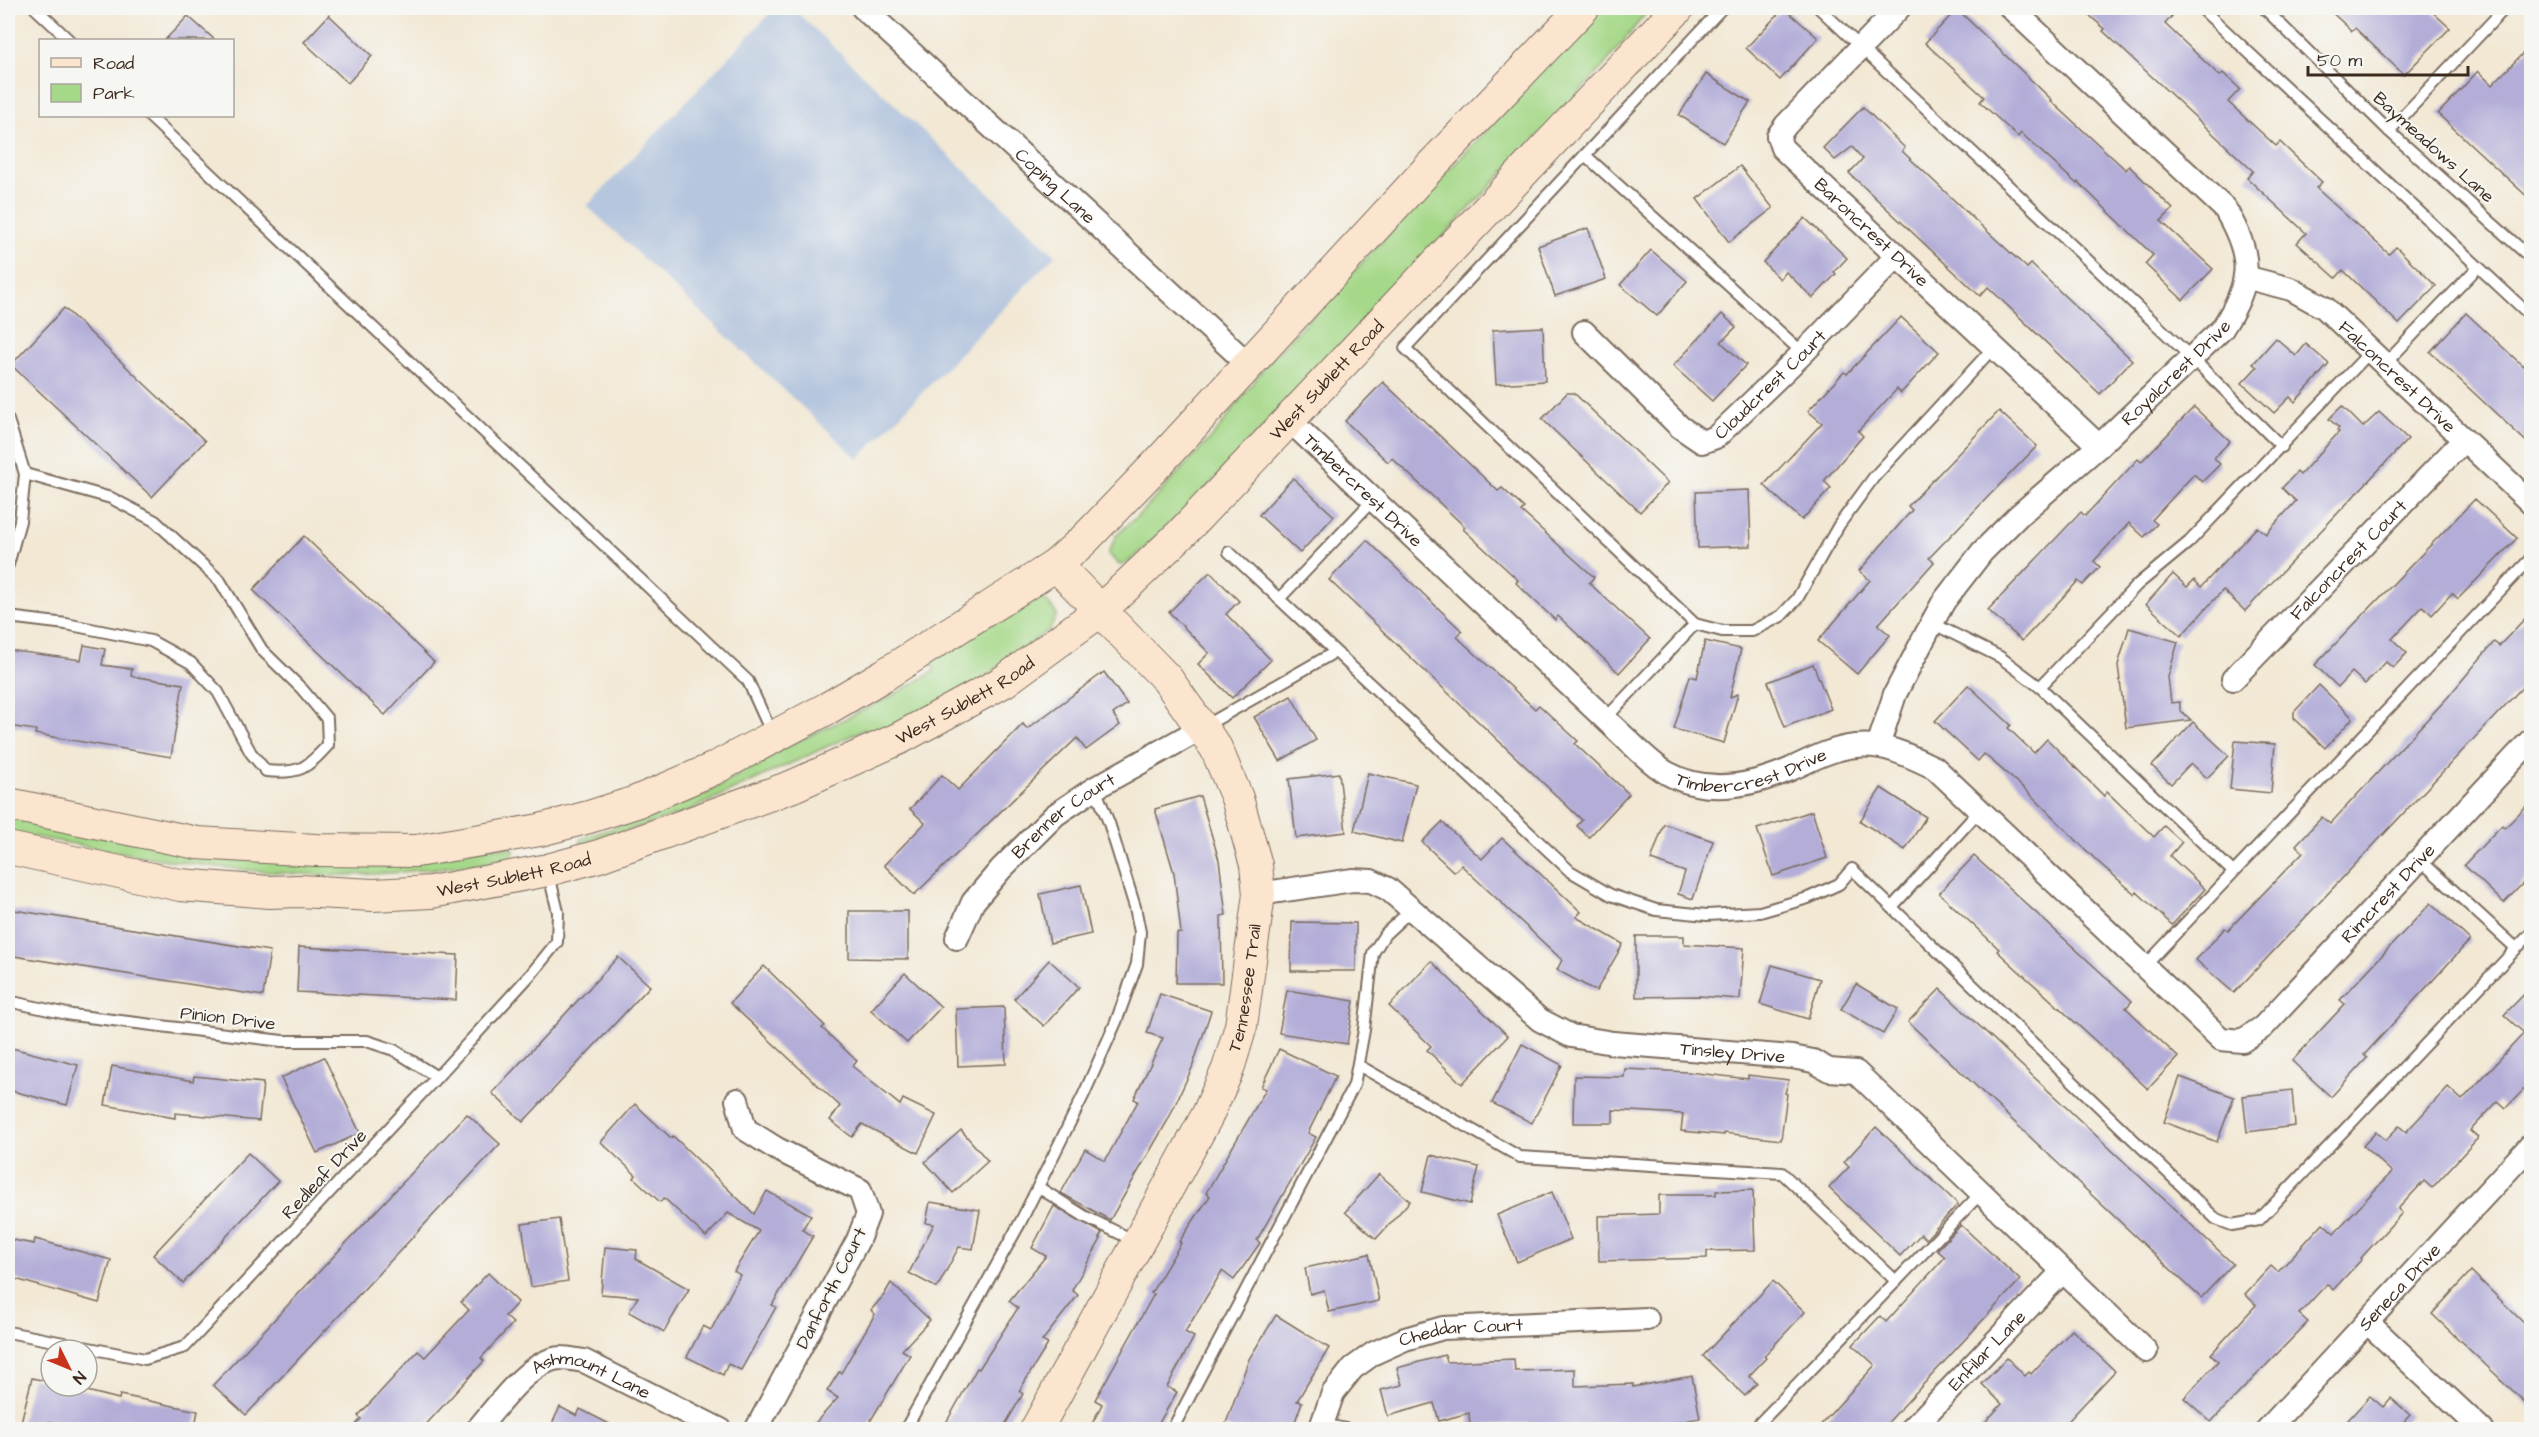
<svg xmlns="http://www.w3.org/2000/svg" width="2539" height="1437" viewBox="0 0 2539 1437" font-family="'Architects Daughter',sans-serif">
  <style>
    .industrial { fill: #b6c6de }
    .green { fill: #a5d888; stroke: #708153; stroke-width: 1.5 }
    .building { fill: #b3add8 }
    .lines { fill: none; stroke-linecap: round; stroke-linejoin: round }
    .lane-casing { stroke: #7b6c5e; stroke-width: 14 }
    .street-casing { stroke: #7b6c5e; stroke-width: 26 }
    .secondary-casing { stroke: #7b6c5e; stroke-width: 34 }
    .lane { stroke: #fff; stroke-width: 10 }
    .street { stroke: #fff; stroke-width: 22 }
    .secondary { stroke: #fbe5cf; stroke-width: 32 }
    .labels { text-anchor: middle; stroke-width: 4.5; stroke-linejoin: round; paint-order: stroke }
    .street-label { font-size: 18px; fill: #3b2a1e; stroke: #f6f6f2 }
  </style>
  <rect width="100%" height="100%" fill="#f6f6f2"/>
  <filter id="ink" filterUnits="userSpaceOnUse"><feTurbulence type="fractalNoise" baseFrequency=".0167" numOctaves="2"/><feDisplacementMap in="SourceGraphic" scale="12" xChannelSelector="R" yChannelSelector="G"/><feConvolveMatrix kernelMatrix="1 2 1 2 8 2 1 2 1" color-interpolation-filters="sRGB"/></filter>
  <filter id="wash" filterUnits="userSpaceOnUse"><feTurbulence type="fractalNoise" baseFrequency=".008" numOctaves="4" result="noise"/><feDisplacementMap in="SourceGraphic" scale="24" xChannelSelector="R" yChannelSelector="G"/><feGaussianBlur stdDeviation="1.35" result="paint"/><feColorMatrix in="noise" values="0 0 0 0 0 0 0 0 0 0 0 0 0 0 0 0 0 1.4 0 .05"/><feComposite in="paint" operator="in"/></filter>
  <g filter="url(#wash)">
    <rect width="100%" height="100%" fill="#f2e8d4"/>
    <polygon class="industrial" points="775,8 792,8 1055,255 858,459 587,206"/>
    <g class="green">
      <polygon points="1601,8 1650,8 1602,68 1191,504 1131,560 1120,565 1108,554 1116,536 1145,509 1218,430 1266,365"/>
      <polygon points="1043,597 1057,614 1050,629 983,678 872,738 865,729 681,814 581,844 580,839 661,812 708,793 784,748 888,698 935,671 931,661 1031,598"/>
      <path d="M8,814L151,839L513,848L514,852L512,857L496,862C443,866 391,876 337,875C225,874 117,852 8,832Z"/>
    </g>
    <g id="blocks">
      <g class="building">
        <polygon points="1784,8 1818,38 1780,80 1746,48"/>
        <polygon points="2081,8 2163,8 2172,16 2165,24 2220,76 2223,73 2240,89 2228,102 2276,146 2280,142 2322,182 2316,188 2389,254 2396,247 2436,286 2399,324 2343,270 2336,278 2297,243 2306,233 2247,178 2253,171 2103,31 2105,29"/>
        <polygon points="2327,8 2428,8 2450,28 2404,75 2355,28 2352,31"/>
        <polygon points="1957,9 2052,100 2051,101 2126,170 2129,166 2173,209 2161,221 2213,269 2183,300 2145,264 2153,255 2078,182 2077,184 2021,133 2018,137 1980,102 1984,97 1925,43"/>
        <polygon points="329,15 372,56 348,83 304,42"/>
        <polygon points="188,16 215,40 165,40"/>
        <polygon points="2532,44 2532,201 2438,114 2478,71 2492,85"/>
        <polygon points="1706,74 1750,102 1723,143 1679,115"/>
        <polygon points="1863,107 1905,148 1902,151 1975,220 2027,268 2031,264 2132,360 2100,394 1988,287 1980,296 1849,173 1863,159 1852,147 1835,160 1823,148"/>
        <polygon points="1740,166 1773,208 1729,242 1697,199"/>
        <polygon points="1805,218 1847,258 1834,272 1836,274 1813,298 1786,272 1780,279 1763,262"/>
        <polygon points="1588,228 1606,279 1555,296 1538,246"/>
        <polygon points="1651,250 1687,281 1657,316 1620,285"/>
        <polygon points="64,308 205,441 152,497 11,365"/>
        <polygon points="2466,313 2523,366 2532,357 2532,447 2430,352"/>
        <polygon points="1722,314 1736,327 1721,342 1746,365 1712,401 1673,366"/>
        <polygon points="1901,317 1939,352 1901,393 1897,389 1858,431 1863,436 1824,481 1831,488 1802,520 1764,485 1822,423 1808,411 1844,372 1847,374"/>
        <polygon points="1543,327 1545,381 1496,384 1493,330"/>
        <polygon points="2276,338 2296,356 2306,344 2329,364 2295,402 2290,397 2274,413 2242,383 2257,367 2253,364"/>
        <polygon points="1383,382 1498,491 1502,488 1524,508 1521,511 1594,577 1589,583 1650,639 1619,673 1558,616 1555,620 1516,583 1518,580 1463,529 1465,527 1392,458 1388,462 1345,421"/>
        <polygon points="1567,393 1574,393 1668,483 1640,512 1542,419"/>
        <polygon points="2342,406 2363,427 2379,412 2408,439 2245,611 2223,590 2181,636 2146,604 2173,574 2187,587 2194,580 2201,587 2257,527 2266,534 2296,501 2282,488 2297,472 2300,475 2339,432 2337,430 2339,428 2329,419"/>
        <polygon points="2194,407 2230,441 2214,458 2220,464 2202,482 2194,474 2152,520 2157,524 2144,537 2129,523 2094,561 2100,567 2083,585 2078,581 2022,641 1988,610 2081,512 2085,516 2138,459 2141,462"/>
        <polygon points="1999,411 2037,446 1929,558 1934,562 1878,625 1890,635 1857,674 1818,641 1870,580 1859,571 1912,510 1908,506"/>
        <polygon points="1293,478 1334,516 1300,553 1259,515"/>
        <polygon points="1749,490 1751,546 1698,548 1696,492"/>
        <polygon points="2475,499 2517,538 2458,599 2452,593 2432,615 2423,606 2392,639 2407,653 2393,668 2386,662 2365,684 2352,672 2338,687 2315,665"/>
        <polygon points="304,536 434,662 385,715 253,590"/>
        <polygon points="1367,540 1462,631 1457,637 1535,709 1539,705 1578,741 1575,744 1629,794 1589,837 1577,826 1582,820 1329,580"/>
        <polygon points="1210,572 1239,601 1226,614 1271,660 1232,698 1198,664 1209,653 1169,612"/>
        <polygon points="2532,611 2532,677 2234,993 2196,960 2225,928 2228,930 2303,852 2296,845 2322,817 2330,824 2448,697 2494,642 2499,646"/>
        <polygon points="2129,628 2178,642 2168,677 2171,703 2180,702 2180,710 2191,720 2126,728 2118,665"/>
        <polygon points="1705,641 1741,649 1730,697 1738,694 1724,743 1674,729 1690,676 1697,678"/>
        <polygon points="84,645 105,649 102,665 132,669 131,676 183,684 171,757 35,734 36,730 8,726 8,650 81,660"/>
        <polygon points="1813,664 1831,709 1785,727 1768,682"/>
        <polygon points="1104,672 1127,704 1113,714 1120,725 1086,750 1077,738 914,895 884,865 925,823 910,809 942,775 958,790 1023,724 1027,729"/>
        <polygon points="1968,685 2011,725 2008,728 2034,753 2047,739 2104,796 2107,792 2154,837 2164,826 2182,842 2170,856 2205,889 2172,925 2137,892 2135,894 2097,861 2028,792 1984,754 1978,761 1935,721"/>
        <polygon points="2319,685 2353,718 2325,748 2294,718 2294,712"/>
        <polygon points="1291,696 1316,740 1280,761 1254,717"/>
        <polygon points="2193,722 2229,756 2207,778 2191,763 2171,784 2152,766"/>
        <polygon points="2235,741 2275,744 2271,793 2230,789"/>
        <polygon points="1339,773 1346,832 1296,838 1289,779"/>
        <polygon points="1368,773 1416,784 1402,843 1354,831"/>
        <polygon points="1881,788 1926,817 1905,850 1860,821"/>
        <polygon points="1200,796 1219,860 1226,915 1221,916 1222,983 1176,983 1177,933 1181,933 1174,873 1155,809"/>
        <polygon points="2532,800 2532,874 2504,903 2464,865 2502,825 2505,828"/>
        <polygon points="1812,811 1827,858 1773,876 1757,829"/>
        <polygon points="1442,822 1482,859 1502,838 1581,912 1576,917 1623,944 1596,991 1557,970 1562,960 1461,865 1454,872 1422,842"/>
        <polygon points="1664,824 1713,841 1693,899 1678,894 1685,872 1651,860"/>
        <polygon points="1974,856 2132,1001 2126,1008 2178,1057 2148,1089 1997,951 1999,949 1939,893"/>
        <polygon points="1081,885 1091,934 1050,943 1040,894"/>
        <polygon points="2431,903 2470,940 2364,1055 2367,1058 2331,1097 2292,1061 2345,1004 2340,1000"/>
        <polygon points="8,909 270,951 263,996 8,955"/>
        <polygon points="849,911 908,911 908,959 849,958"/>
        <polygon points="1292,922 1356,923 1356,971 1291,971"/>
        <polygon points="1636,936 1684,936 1684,944 1744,948 1740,999 1698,996 1636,997"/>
        <polygon points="299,947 458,955 456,1000 297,992"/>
        <polygon points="618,957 650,986 523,1122 492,1093"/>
        <polygon points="1049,960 1079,987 1044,1026 1014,999"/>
        <polygon points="1431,961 1508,1036 1462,1084 1427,1050 1431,1046 1389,1006"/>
        <polygon points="1772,965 1820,979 1808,1019 1760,1004"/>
        <polygon points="764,966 825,1026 822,1028 857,1061 852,1066 900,1105 903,1099 936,1115 918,1153 862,1124 852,1137 830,1120 840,1106 730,1003"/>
        <polygon points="905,973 941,1007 907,1043 871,1010"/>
        <polygon points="1856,984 1898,1009 1883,1034 1841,1009"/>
        <polygon points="2532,986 2532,1081 2506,1108 2498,1101 2470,1131 2478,1138 2432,1188 2424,1181 2398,1209 2402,1213 2361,1258 2362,1259 2333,1290 2327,1284 2299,1314 2308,1322 2211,1422 2184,1398 2218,1361 2211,1354 2256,1305 2245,1294 2271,1266 2278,1272 2323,1223 2334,1233 2392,1172 2363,1146 2376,1132 2386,1140 2399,1126 2406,1132 2448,1087 2462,1100 2524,1033 2504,1015"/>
        <polygon points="1940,989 2233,1264 2201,1298 1908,1022"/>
        <polygon points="1287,990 1354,1001 1347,1044 1279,1033"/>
        <polygon points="1160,994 1211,1011 1192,1068 1168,1120 1110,1220 1061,1193 1085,1149 1105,1161 1138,1101 1134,1099 1163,1038 1147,1033"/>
        <polygon points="1004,1007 1006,1064 958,1066 956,1009"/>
        <polygon points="1522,1044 1562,1065 1532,1123 1492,1103"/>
        <polygon points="8,1047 78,1065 67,1105 8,1090"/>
        <polygon points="1279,1049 1336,1076 1308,1133 1316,1137 1257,1240 1260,1243 1234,1280 1222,1271 1185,1332 1194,1337 1167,1387 1177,1392 1155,1430 1089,1430 1102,1404 1095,1400 1154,1294 1151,1293 1181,1243 1179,1242 1210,1196 1206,1193 1266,1089 1261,1087"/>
        <polygon points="324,1057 360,1133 317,1153 281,1078"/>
        <polygon points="112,1066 193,1081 194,1076 263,1083 259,1121 175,1113 175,1118 105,1105"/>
        <polygon points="1625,1069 1688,1072 1748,1079 1748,1075 1789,1080 1785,1093 1787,1094 1781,1140 1724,1133 1724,1135 1681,1131 1683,1114 1613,1110 1613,1123 1573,1123 1574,1076 1624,1077"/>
        <polygon points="2180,1077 2234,1097 2217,1142 2164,1122"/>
        <polygon points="2292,1090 2295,1126 2247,1132 2243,1096"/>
        <polygon points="635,1104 671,1138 673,1136 754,1214 767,1191 811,1215 802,1230 813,1236 772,1305 776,1307 741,1370 728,1364 723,1375 687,1357 703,1326 711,1330 740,1275 734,1271 759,1231 728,1213 706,1237 664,1198 660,1202 634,1178 636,1175 601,1142"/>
        <polygon points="467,1114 500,1144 246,1415 213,1385"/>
        <polygon points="1876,1127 1958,1204 1926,1239 1921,1234 1900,1256 1829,1188 1849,1167 1844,1162"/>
        <polygon points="961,1130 988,1161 953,1193 925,1162"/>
        <polygon points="248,1153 278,1181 183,1283 153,1255"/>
        <polygon points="1431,1155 1479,1167 1470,1204 1422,1192"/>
        <polygon points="1379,1174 1410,1201 1376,1239 1345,1212"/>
        <polygon points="1753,1190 1755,1250 1707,1251 1707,1258 1599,1261 1598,1216 1659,1214 1659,1195 1716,1195 1716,1191"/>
        <polygon points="1552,1192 1571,1239 1517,1262 1497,1215"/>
        <polygon points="930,1202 980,1210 973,1249 959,1247 937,1288 909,1273 934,1224 926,1223"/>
        <polygon points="1054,1206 1102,1233 1099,1238 1101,1239 1072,1290 1078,1295 1042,1341 1048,1344 1019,1391 1023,1394 1002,1430 942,1430 977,1368 979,1369 1018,1308 1009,1301 1046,1256 1032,1248"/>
        <polygon points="559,1219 568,1281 531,1287 522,1224"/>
        <polygon points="1961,1225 2020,1280 1881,1430 1816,1430 1875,1365 1853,1345 1880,1316 1886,1322 1945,1257 1937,1250"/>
        <polygon points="8,1239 34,1244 35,1239 111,1260 99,1303 8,1277"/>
        <polygon points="605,1247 637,1250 636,1259 689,1289 664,1332 629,1312 638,1297 601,1294"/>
        <polygon points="1369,1254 1379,1301 1329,1312 1324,1290 1310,1294 1305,1268"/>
        <polygon points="2471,1271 2532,1331 2532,1409 2432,1314"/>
        <polygon points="488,1273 518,1302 505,1316 513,1323 481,1358 484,1361 421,1430 351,1430 361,1419 358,1416 418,1351 425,1357 469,1310 461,1302"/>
        <polygon points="1773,1281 1805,1312 1764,1356 1766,1358 1749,1376 1757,1383 1745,1396 1703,1356"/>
        <polygon points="891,1283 930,1320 902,1350 910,1355 865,1430 809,1430 838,1398 827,1391 839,1372 841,1373 875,1314 871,1310 884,1295"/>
        <polygon points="1276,1315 1329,1348 1297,1401 1302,1402 1292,1430 1236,1430 1225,1426 1249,1359"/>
        <polygon points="2072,1330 2115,1371 2084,1404 2060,1430 1978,1430 2002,1404 1982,1384 2007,1358 2025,1376 2029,1372 2031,1374"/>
        <polygon points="1445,1355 1447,1362 1514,1359 1515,1371 1575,1369 1575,1386 1633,1384 1633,1387 1692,1376 1700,1418 1636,1430 1530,1430 1530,1423 1470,1426 1469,1413 1439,1421 1434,1403 1388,1416 1381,1390 1402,1385 1397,1368"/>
        <polygon points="32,1378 51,1382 51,1386 67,1386 119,1399 120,1395 198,1411 194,1430 78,1430 48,1422 46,1430 20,1426"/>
        <polygon points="2370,1396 2383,1407 2391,1398 2410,1415 2396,1430 2339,1430"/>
        <polygon points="560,1407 577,1416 580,1409 621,1430 549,1430"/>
      </g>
    </g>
  </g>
  <g filter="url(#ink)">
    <use href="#blocks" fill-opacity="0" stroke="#7b6c5e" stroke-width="1.5"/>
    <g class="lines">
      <g class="lane-casing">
        <g id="lane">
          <polyline points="35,8 69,40"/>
          <polyline points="1722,8 1405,348 1695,624 1722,631 1752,631 1781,616 1797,599 1839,525 1874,477 1994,347"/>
          <polyline points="1819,8 2192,358 2282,447"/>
          <polyline points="2201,8 2532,317"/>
          <polyline points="2264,8 2389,131 2532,259"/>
          <polyline points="149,116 748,681 772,734"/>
          <polyline points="2389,131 2505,8"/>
          <polyline points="1585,155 1803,353"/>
          <polyline points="2385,364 2478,267"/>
          <polyline points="8,420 25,474 20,521 8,565"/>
          <polyline points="1229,552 1570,871 1611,895 1656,910 1707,915 1760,912 1808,898 1839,884 1852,869 2216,1219 2232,1225 2259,1220 2532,932"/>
          <polyline points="1279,599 1373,500"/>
          <path d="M8,617L66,624L151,641L191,663L218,692L251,753L266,771C300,774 306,769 328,745L327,719L302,689L262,650L220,581L155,521L111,498L25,474"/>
          <polyline points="1932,623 2000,657 2040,687 2233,872"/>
          <polyline points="2040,687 2137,585 2189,542 2371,351"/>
          <polyline points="1606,718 1695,624"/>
          <polyline points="1205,726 1335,652"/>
          <polyline points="2419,859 2516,948"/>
          <polyline points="1892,907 1980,810"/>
          <polyline points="2144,967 2532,557"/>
          <polyline points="8,1001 72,1015 282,1041 367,1041 394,1050 437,1077"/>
          <polyline points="1358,1065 1520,1157 1782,1173 1896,1281"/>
          <polyline points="1038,1187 1084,1216 1137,1242"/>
          <polyline points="8,1332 145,1359 185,1347 437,1077 532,973 557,942 558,912 548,871"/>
          <polyline points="1322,1424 1351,1430"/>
          <polyline points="905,1430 1020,1223 1084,1094 1116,1022 1137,964 1140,932 1135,907 1109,823 1095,788"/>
          <polyline points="1172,1430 1354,1085 1364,1030 1373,953 1385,934 1411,910"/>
          <polyline points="1753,1430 1981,1193"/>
        </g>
      </g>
      <g class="street-casing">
        <g id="street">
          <path id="s1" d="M863,8L1248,364"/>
          <path id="s2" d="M1899,8L1786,125L1778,136L1782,148L2099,446"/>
          <path id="s3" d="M2245,277L2291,289L2325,308L2532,504"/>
          <path id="s4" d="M1584,332L1680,427L1702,442L1716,437L1803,353L1896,257"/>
          <path id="s5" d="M1289,420L1638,750C1647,758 1656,767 1667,773C1706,795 1752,786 1791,769C1812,759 1833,748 1856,746C1885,743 1910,756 1935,768L2221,1039L2242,1041L2263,1027L2532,739"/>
          <path id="s6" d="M2233,679L2463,441"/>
          <path id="s7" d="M1878,746L1895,694L1932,623L1944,601L1982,552L2018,516L2099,446L2222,329C2253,281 2253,257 2225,209L2011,8"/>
          <path id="s8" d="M1259,894L1353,880L1371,881L1388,889L1540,1020L1571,1036L1613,1043L1792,1057L1813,1061L1829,1070L1856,1072L2146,1351"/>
          <path id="s9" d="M957,938L973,902L1001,869L1055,815L1095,788L1202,728"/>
          <polyline points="737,1100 745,1129 777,1149 860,1190 868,1214 858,1240 756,1430"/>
          <polyline points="2367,1322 2482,1430"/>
          <path id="s10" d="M477,1430C496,1408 530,1359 561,1358C568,1358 577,1360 584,1361L721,1430"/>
          <path id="s11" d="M1320,1430L1333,1393L1353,1368L1374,1353L1405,1339L1443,1328L1647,1319"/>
          <path id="s12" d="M1911,1430L2062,1272"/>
          <path id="s13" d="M2267,1430L2532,1144"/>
        </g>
      </g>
      <g class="secondary-casing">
        <g id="secondary">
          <polyline points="8,804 197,843 316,850 416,851 540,830 589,817 636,802 713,769 828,708 884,675 1056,565 1085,539 1159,462 1430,167 1583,8"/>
          <path id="s14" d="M8,848L180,885L269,892L299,891L373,895L431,892L548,870L599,856L793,786L900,738L1003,682L1101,610L1182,533L1678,8"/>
          <path id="s15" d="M1036,1430L1207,1116L1228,1069L1241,1026L1259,894L1256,865L1237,798L1216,748L1167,679L1056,565"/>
        </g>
      </g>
      <use href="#lane" class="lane"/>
      <use href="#street" class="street"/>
      <use href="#secondary" class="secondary"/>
    </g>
  </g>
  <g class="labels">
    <g class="street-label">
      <text transform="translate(2434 147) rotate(42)" y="6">Baymeadows Lane</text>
      <text dy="6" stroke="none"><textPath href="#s1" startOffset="262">Coping Lane</textPath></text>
      <text dy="6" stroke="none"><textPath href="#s2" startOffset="312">Baroncrest Drive</textPath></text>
      <text dy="6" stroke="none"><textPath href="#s7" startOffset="486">Royalcrest Drive</textPath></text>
      <text dy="6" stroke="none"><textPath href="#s3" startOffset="186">Falconcrest Drive</textPath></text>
      <text dy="6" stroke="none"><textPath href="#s14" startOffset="1484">West Sublett Road</textPath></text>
      <text dy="6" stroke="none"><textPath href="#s4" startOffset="252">Cloudcrest Court</textPath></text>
      <text dy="6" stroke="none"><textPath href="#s5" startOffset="102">Timbercrest Drive</textPath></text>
      <text dy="6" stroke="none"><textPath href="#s6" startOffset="166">Falconcrest Court</textPath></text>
      <text dy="6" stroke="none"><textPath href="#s14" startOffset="998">West Sublett Road</textPath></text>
      <text dy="6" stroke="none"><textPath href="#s5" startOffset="606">Timbercrest Drive</textPath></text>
      <text dy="6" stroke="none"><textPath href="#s9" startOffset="165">Brenner Court</textPath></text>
      <text dy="6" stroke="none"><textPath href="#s14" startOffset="512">West Sublett Road</textPath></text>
      <text dy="6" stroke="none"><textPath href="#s5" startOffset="1422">Rimcrest Drive</textPath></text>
      <text dy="6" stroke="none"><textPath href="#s15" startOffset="492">Tennessee Trail</textPath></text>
      <text transform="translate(228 1018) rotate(7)" y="6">Pinion Drive</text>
      <text dy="6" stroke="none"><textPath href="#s8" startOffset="530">Tinsley Drive</textPath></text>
      <text transform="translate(324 1174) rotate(-47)" y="6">Redleaf Drive</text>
      <text dy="6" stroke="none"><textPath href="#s13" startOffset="195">Seneca Drive</textPath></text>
      <text transform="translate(831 1288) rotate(-63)" y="6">Danforth Court</text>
      <text dy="6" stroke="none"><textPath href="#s11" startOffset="188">Cheddar Court</textPath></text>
      <text dy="6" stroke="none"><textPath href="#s12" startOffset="110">Enfilar Lane</textPath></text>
      <text dy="6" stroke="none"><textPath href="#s10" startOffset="146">Ashmount Lane</textPath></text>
    </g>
  </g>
  <rect width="2539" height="1437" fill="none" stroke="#f6f6f2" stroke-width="30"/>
  <rect x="39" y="39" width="195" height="78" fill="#f6f6f2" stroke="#aba49d" stroke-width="1.5"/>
  <rect x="51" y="58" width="30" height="9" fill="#fbe5cf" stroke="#aba49d" stroke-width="1.5"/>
  <text x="93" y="69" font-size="18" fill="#3b2a1e">Road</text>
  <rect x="51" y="84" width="30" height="18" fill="#a5d888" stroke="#aba49d" stroke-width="1.5"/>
  <text x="93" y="99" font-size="18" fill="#3b2a1e">Park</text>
  <g transform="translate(69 1368) rotate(133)"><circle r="28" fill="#f6f6f2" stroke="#aba49d" stroke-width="1.5"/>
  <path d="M0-4.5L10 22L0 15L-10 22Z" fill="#c8321e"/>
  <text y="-9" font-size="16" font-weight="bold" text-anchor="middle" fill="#3b2a1e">N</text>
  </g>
  <path d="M2308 66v9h160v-9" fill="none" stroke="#3b2a1e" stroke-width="3"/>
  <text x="2317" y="66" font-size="18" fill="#3b2a1e" stroke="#f6f6f2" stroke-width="4.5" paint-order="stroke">50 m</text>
</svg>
